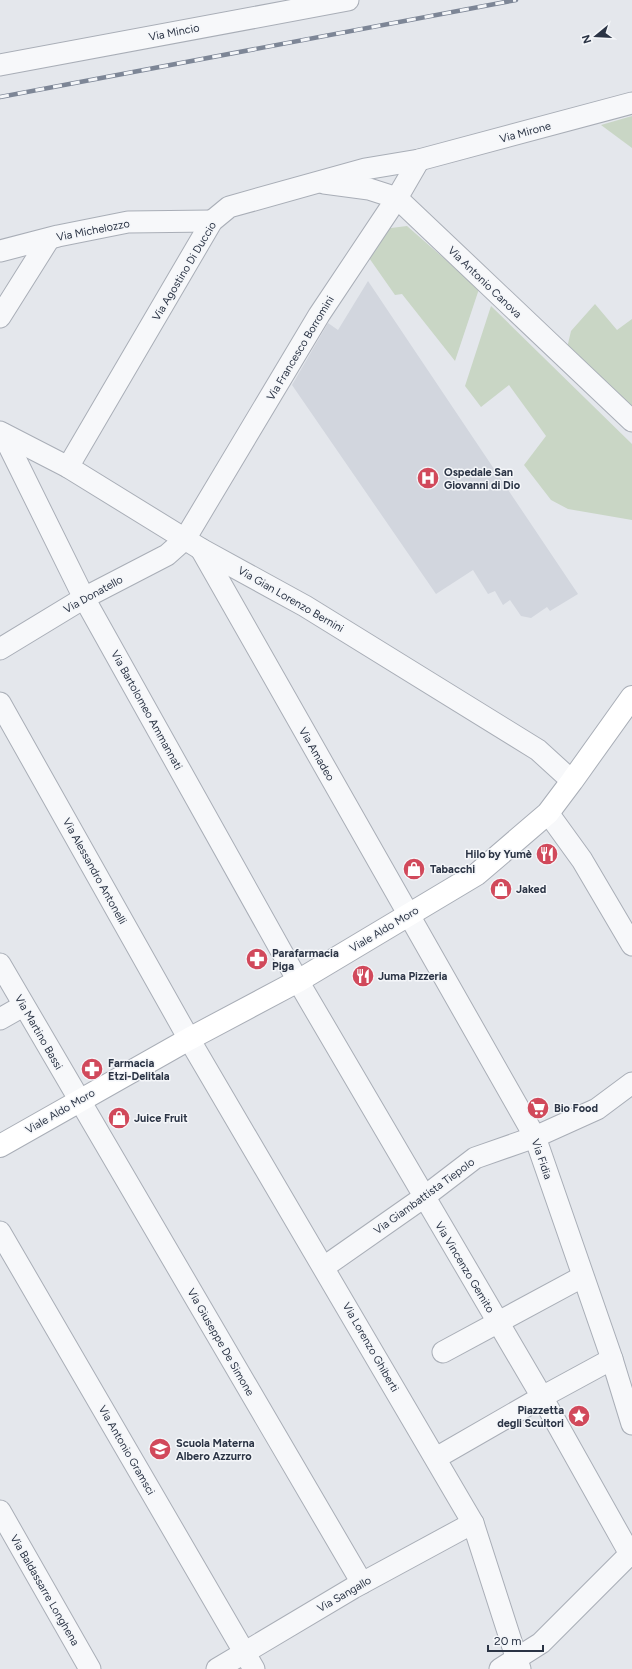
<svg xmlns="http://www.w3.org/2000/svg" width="632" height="1669" viewBox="0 0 632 1669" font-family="Figtree,sans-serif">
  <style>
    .built { fill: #d2d6de }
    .green { fill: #c9d6c5 }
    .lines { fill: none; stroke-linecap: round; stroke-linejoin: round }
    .minor-casing { stroke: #a9aeb7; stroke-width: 23 }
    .secondary-casing { stroke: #a9aeb7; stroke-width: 24 }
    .minor { stroke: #f7f8fa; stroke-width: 21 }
    .secondary { stroke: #fff; stroke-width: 22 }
    .rail-casing { stroke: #7d8696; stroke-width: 4.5 }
    .rail { stroke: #f4f6f9; stroke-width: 3; stroke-dasharray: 9; stroke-linecap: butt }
    .labels { text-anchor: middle; stroke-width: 3; stroke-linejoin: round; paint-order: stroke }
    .street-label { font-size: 11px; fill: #2b3445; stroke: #f4f6f9 }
    .poi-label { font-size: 11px; font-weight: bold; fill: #2b3445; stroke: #f4f6f9; text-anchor: start }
  </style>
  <rect width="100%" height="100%" fill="#e4e7ec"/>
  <polygon class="built" points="368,281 578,594 550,611 547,607 531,618 521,616 510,600 503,605 495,591 488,594 473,570 436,594 292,385 328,323 338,330"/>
  <g class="green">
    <polygon points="632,116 632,148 601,125"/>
    <polygon points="407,226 479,289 455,361 402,294 395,295 367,255 383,229"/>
    <polygon points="595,304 617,330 632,319 632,415 567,348 571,331"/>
    <polygon points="491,306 632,444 632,520 568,509 551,500 524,465 546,436 509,385 481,407 465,386"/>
  </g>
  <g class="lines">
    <g class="minor-casing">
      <g id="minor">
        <polyline points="0,65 348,0"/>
        <polyline points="324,183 369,189 397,198 632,421"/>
        <polyline points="0,251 58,236 128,222 212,221"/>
        <polyline points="0,317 49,239"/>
        <polyline points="0,432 68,467 201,549 305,606 538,750 572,781"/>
        <polyline points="3,434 84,598 298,981 542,1397 630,1554"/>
        <polyline points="68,467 212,221 229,207 365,169 419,160 632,103"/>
        <polyline points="201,549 535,1137 612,1359 632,1424"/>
        <polyline points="0,649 84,598 167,555 185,539 319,315 397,198 419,160"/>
        <polyline points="0,703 189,1039 473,1523 520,1669"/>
        <polyline points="548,813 582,860 632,945"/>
        <polyline points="0,964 362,1583"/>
        <polyline points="0,1019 23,1006"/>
        <polyline points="0,1232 254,1669"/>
        <polyline points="324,1267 424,1197 475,1158 535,1137 597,1109 632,1083"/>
        <polyline points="443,1352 582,1277"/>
        <polyline points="436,1458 542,1397 612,1359"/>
        <polyline points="0,1511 90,1669"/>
        <polyline points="217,1669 353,1588 473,1523"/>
        <polyline points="500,1669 541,1643 632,1552"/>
      </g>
    </g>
    <g class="secondary-casing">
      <polyline id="secondary" points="0,1146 189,1039 298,981 477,874 548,813 572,781 632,697"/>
    </g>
    <use href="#minor" class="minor"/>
    <use href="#secondary" class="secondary"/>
    <g class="rail-casing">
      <polyline id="rail" points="0,97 516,0"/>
    </g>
    <use href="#rail" class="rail"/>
  </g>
  <defs>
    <g id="hospital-disc" transform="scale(1.15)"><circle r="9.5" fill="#d1495b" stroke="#f4f6f9"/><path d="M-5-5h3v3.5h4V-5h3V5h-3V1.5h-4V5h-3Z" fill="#fff"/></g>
    <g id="restaurant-disc" transform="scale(1.15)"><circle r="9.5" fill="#d1495b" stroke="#f4f6f9"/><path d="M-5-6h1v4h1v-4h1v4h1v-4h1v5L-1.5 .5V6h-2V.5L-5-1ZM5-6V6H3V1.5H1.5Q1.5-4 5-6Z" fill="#fff"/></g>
    <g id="shop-disc" transform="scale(1.15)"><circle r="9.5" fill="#d1495b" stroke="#f4f6f9"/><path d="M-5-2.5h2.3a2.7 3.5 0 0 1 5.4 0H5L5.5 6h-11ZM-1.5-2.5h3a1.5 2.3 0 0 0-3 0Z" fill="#fff"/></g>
    <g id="pharmacy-disc" transform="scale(1.15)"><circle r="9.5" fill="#d1495b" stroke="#f4f6f9"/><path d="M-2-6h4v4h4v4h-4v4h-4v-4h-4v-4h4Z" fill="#fff"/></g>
    <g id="supermarket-disc" transform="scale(1.15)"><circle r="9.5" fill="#d1495b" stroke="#f4f6f9"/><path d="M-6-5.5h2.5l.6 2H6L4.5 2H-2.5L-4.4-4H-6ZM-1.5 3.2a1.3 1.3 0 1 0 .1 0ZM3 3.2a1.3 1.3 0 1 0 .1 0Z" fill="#fff"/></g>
    <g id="sight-disc" transform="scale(1.15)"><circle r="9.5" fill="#d1495b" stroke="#f4f6f9"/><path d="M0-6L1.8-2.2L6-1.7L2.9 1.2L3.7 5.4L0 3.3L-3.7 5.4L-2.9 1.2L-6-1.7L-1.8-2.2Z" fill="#fff"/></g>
    <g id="school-disc" transform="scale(1.15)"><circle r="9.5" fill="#d1495b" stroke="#f4f6f9"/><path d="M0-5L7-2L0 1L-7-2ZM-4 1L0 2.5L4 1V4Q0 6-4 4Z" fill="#fff"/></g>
  </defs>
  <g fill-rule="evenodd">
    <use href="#hospital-disc" x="428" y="478"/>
    <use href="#restaurant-disc" x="547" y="854"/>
    <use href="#shop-disc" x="414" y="869"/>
    <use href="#shop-disc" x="501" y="889"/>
    <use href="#pharmacy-disc" x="257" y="959"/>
    <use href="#restaurant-disc" x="363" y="976"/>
    <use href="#pharmacy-disc" x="92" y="1069"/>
    <use href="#supermarket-disc" x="538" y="1108"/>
    <use href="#shop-disc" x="119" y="1118"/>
    <use href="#sight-disc" x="579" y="1416"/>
    <use href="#school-disc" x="160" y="1449"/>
  </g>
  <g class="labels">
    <g class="street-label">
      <text transform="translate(174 32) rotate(-11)" y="4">Via Mincio</text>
      <text transform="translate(525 132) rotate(-15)" y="4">Via Mirone</text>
      <text transform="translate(93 230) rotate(-11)" y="4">Via Michelozzo</text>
      <text transform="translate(184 271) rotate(-59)" y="4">Via Agostino Di Duccio</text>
      <text transform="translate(485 282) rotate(44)" y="4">Via Antonio Canova</text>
      <text transform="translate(300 348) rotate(-59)" y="4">Via Francesco Borromini</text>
      <text transform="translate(93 594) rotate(-29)" y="4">Via Donatello</text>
      <text transform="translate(291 599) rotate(30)" y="4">Via Gian Lorenzo Bernini</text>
      <text transform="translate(147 710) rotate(61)" y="4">Via Bartolomeo Ammannati</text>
      <text transform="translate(317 754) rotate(60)" y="4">Via Amadeo</text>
      <text transform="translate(95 871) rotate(61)" y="4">Via Alessandro Antonelli</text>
      <text transform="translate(384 929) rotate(-31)" y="4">Viale Aldo Moro</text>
      <text transform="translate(39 1032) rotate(60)" y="4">Via Martino Bassi</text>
      <text transform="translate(60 1111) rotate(-30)" y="4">Viale Aldo Moro</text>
      <text transform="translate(542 1159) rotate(71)" y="4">Via Fidia</text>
      <text transform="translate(424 1196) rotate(-36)" y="4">Via Giambattista Tiepolo</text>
      <text transform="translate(465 1267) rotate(59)" y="4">Via Vincenzo Gemito</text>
      <text transform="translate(221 1342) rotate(60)" y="4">Via Giuseppe De Simone</text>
      <text transform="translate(371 1347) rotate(60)" y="4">Via Lorenzo Ghiberti</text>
      <text transform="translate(127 1450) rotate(60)" y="4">Via Antonio Gramsci</text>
      <text transform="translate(45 1590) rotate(60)" y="4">Via Baldassarre Longhena</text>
      <text transform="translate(344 1594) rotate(-30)" y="4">Via Sangallo</text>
    </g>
    <g class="poi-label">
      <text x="444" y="476">Ospedale San<tspan x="444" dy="13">Giovanni di Dio</tspan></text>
      <text x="532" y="858" text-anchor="end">Hilo by Yumè</text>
      <text x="430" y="873">Tabacchi</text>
      <text x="516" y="893">Jaked</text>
      <text x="272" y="957">Parafarmacia<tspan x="272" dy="13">Piga</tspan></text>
      <text x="378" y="980">Juma Pizzeria</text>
      <text x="108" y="1067">Farmacia<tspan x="108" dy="13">Etzi-Delitala</tspan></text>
      <text x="554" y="1112">Bio Food</text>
      <text x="134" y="1122">Juice Fruit</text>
      <text x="564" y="1414" text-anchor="end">Piazzetta<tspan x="564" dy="13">degli Scultori</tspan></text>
      <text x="176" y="1447">Scuola Materna<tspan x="176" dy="13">Albero Azzurro</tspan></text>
    </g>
  </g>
  <g transform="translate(596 36) rotate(252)" stroke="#f4f6f9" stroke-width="3" paint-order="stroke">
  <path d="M0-3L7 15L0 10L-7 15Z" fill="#2b3445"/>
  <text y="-6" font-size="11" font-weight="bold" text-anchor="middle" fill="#2b3445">N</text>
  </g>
  <path d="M488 1645v6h55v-6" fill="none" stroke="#2b3445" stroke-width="2"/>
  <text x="494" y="1645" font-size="12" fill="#2b3445" stroke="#f4f6f9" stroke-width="3" paint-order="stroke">20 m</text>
</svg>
